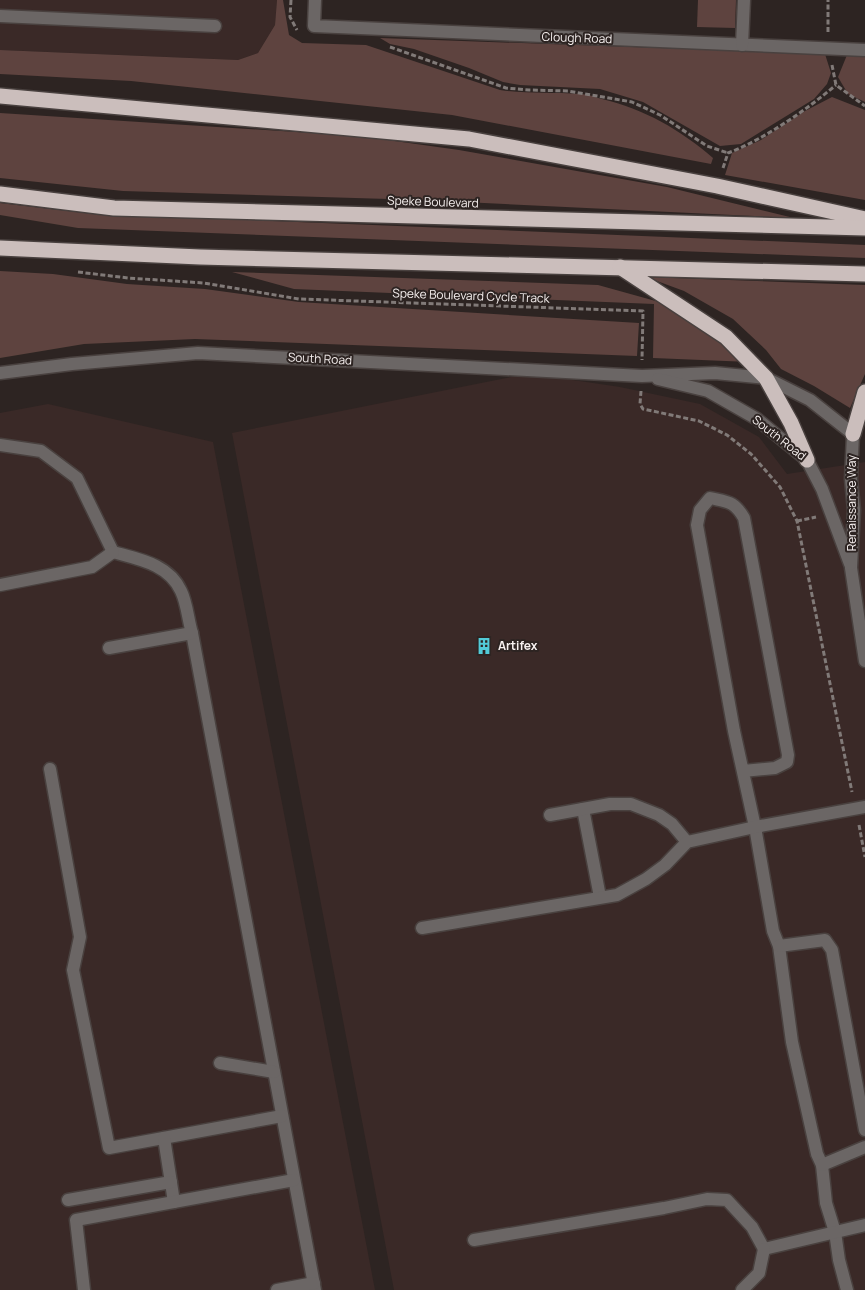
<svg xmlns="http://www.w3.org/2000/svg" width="865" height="1290" viewBox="0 0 865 1290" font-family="Manrope,sans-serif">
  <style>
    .built { fill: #3a2927 }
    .green { fill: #5e433f }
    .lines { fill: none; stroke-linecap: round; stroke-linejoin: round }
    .minor-casing { stroke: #49413f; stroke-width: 15 }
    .highway-casing { stroke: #49413f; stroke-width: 18 }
    .path { stroke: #817a78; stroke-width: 3; stroke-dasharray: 5 2.5; stroke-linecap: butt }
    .minor { stroke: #6b6665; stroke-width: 12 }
    .highway { stroke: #cbbebc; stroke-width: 15 }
    .labels { text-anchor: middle; stroke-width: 4; stroke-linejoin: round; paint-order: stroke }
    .street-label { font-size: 12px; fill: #f7f1f0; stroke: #2d2422 }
    .poi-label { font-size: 12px; font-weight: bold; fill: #f7f1f0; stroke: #2d2422; text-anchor: start }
  </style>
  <rect width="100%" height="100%" fill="#2d2422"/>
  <g class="built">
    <polygon points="0,0 277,0 275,25 258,53 238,60 0,50"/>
    <polygon points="516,376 566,379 620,387 700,404 759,437 787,474 865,462 865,1290 394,1290 232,433"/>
    <polygon points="48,404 213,442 375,1290 0,1290 0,413"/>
  </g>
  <g class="green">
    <path d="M277,0H283L289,35L302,43L366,45L500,90C526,94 553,92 580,94C588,94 595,97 602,99C644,109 681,130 713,158L711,164L452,115L131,81L0,74V50L238,60L258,53L275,25Z"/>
    <polygon points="698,0 736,0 735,28 697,27"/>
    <polygon points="380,38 825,54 831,73 827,84 814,99 741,144 720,146 643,102 600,89 520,85 503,82 469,68 414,49 390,44"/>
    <polygon points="847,55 865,55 865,102 848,94 838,77"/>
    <polygon points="832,97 865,110 865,200 725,175 732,153 761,140 805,111"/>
    <polygon points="0,113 359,136 459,150 667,187 794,218 422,200 123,191 0,178"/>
    <polygon points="0,203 110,216 174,217 865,245 865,258 78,228 0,215"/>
    <polygon points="0,271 53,274 127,284 205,289 299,302 639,323 637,356 195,339 84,344 0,358"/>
    <polygon points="232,272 598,285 670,305 750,362 653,358 654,304 294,289"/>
    <polygon points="646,277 865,285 865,374 850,408 814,386 781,369 766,350 733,319 684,291"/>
  </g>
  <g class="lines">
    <g class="minor-casing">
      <g id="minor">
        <polyline points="315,0 314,26 865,50"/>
        <polyline points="0,16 215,26"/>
        <polyline points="742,45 744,0"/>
        <polyline points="0,373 72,364 198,353 642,376 715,373 766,378 810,400 853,434 851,479 854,510 851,568 865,661"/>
        <polyline points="658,379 708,391 757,419 807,460 822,489 850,564"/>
        <polyline points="0,445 41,451 77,478 113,552"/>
        <path d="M113,552C138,559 169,564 181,591C187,603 188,620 192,633L315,1290"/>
        <polyline points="0,585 92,567 113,552"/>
        <polyline points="109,648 192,633"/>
        <polyline points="50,769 80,937 73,970 109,1148 282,1116"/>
        <path d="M743,771L775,768L787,762L788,755L744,518C734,501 728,502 710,498L700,510L697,525L734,731L755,827L773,931L779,946L792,1042L817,1154L822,1165L826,1203L835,1232L839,1260L847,1290"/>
        <polyline points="583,809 600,897"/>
        <polyline points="550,815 610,804 631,804 659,815 672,824 687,842"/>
        <polyline points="422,928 617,895 646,879 665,865 687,842 755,827 865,807"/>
        <polyline points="779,946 825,940 832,950 865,1130"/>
        <polyline points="220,1063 274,1072"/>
        <polyline points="164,1138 174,1202"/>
        <polyline points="822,1165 865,1147"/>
        <polyline points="68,1200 171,1182"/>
        <polyline points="474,1240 664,1208 707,1199 727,1200 752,1227 764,1249 865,1225"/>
        <polyline points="84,1290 76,1220 294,1180"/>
        <polyline points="277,1290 314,1283"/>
        <polyline points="742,1290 759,1273 764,1249"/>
      </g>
    </g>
    <g class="highway-casing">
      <g id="highway">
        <polyline points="0,96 469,139 717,186 865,219"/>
        <polyline points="0,194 114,208 865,228"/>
        <polyline points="0,248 200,257 865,274"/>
        <polyline points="620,267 726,337 766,378 791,423 807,460"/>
        <polyline points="853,434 865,392"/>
      </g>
    </g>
    <g class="path">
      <polyline points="291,0 290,17 297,30"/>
      <polyline points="828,32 828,0"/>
      <polyline points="390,47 506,88 529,90 568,91 632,102 660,115 707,146 728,153"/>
      <polyline points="832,65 836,85 865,106"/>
      <path d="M723,168L728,153C765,139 806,110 836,85"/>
      <polyline points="78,272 128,278 204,283 299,299 643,311 642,360"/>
      <polyline points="641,391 640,404 643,409 699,421 727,435 751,454 780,487 797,521 852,792"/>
      <polyline points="797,521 816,517"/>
      <polyline points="859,825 865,857"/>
    </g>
    <use href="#minor" class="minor"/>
    <use href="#highway" class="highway"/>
  </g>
  <defs>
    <g id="building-bare" transform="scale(1.35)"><path d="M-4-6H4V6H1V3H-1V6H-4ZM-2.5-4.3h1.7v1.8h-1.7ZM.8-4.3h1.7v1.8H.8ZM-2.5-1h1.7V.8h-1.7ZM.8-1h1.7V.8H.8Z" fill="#52cbd8" stroke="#2d2422" stroke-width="2.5" paint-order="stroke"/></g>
  </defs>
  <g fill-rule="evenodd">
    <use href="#building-bare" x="484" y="646"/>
  </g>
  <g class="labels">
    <g class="street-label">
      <text transform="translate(577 38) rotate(2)" y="4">Clough Road</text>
      <text transform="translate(433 202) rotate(2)" y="4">Speke Boulevard</text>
      <text transform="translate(471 296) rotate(2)" y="4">Speke Boulevard Cycle Track</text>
      <text transform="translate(320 359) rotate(3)" y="4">South Road</text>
      <text transform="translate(779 438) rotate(38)" y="4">South Road</text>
      <text transform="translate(852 503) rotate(-90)" y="4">Renaissance Way</text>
    </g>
    <g class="poi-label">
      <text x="498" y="650">Artifex</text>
    </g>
  </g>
</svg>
